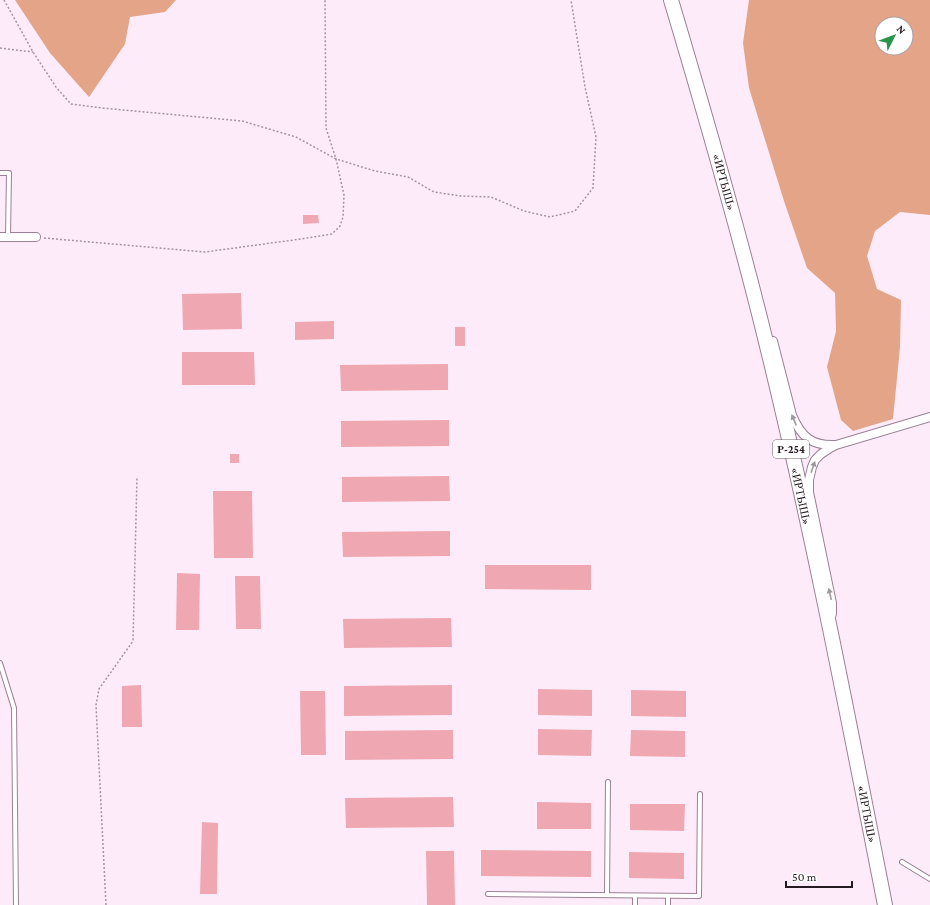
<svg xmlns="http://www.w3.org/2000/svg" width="930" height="905" viewBox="0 0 930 905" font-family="'Crimson Pro',serif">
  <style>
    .forest { fill: #e4a487; fill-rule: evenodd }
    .building { fill: #efa7b1 }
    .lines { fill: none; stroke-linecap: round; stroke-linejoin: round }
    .service-casing { stroke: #9c8095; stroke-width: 6 }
    .minor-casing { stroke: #9c8095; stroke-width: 10 }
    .trunk-casing { stroke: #9c8095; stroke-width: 16 }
    .path { stroke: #a494a0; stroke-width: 1.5; stroke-dasharray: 2 2; stroke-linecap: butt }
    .service { stroke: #fff; stroke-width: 4 }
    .minor { stroke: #fff; stroke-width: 8 }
    .trunk { stroke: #fff; stroke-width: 14 }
    .oneway { fill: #9d989c }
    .labels { text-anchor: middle; stroke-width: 3; stroke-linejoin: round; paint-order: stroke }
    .shield { fill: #fff; stroke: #665f64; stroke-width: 1 }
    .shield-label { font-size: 11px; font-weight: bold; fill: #251a22 }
    .street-label { font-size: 12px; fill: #251a22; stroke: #fff }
  </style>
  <rect width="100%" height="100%" fill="#feebf9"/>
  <g class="forest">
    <polygon points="15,0 176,0 165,12 130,17 125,44 89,97 50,53"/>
    <path d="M749,0H930V215L900,212L875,231L867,256L877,289L901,300L900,347L893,419L853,431L841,420L827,367L836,331L835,293L807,268L784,201L749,88L743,43ZM882,24H906V48H882Z"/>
  </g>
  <g class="building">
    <polygon points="303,215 318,215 319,223 303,224"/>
    <polygon points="241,293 242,329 183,330 182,294"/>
    <polygon points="334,321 334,339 295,340 295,322"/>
    <rect x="455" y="327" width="10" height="19"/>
    <polygon points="182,352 254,352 255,385 182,385"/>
    <polygon points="448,364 448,390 341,391 340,365"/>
    <polygon points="449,420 449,446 341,447 341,421"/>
    <rect x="230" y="454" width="9" height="9"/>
    <polygon points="449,476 450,501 342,502 342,477"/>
    <polygon points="213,491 252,491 253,558 214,558"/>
    <polygon points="450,531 450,556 343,557 342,532"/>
    <polygon points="485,565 591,565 591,590 485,589"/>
    <polygon points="177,573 200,574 199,630 176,630"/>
    <polygon points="235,576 260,576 261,629 236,629"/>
    <polygon points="451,618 452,647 344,648 343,619"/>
    <polygon points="141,685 142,727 122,727 122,686"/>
    <polygon points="452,685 452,715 344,716 344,686"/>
    <polygon points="538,689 592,690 592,716 538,715"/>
    <polygon points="631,690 686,691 686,717 631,716"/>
    <polygon points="300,691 325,691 326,755 301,755"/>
    <polygon points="538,729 592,730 591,756 538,755"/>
    <polygon points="453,730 453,759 345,760 345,731"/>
    <polygon points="631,730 685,731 685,757 630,756"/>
    <polygon points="453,797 454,827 346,828 345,798"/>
    <polygon points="537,802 591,803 591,829 537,829"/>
    <polygon points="630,804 685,804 684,831 630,830"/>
    <polygon points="202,822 218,823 217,894 200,894"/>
    <polygon points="481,850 591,851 591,877 481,876"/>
    <polygon points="426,851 454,851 455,905 427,905"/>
    <polygon points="629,852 684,853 684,879 629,878"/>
  </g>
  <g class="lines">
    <g class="service-casing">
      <g id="service">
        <polyline points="0,173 9,173 8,237"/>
        <polyline points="0,663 14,708 16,905"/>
        <polyline points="902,862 930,879"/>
        <polyline points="488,894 699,896 700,794"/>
        <polyline points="607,895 608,782"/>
        <polyline points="635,905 635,896"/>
        <polyline points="668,905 668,896"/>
      </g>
    </g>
    <g class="minor-casing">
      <g id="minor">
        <polyline points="0,237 36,237"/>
        <path d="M773,341L792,415C801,437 812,446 835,445"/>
        <polyline points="832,614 832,603 809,492 809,480 812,467 815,460 821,454 830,448 836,445 930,417"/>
      </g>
    </g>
    <g class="trunk-casing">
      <path id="trunk" d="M671,0C705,114 738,227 766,342C812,529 848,717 885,905"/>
    </g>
    <g class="path">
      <polyline points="4,0 33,52 56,87 71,104 102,108 242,121 296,137 336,159 375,171 408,177 434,192 461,196 491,197 524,211 550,217 575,211 593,188 596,137 585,87 571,0"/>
      <polyline points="0,48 33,52"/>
      <polyline points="44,238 205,252 301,239 332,234 340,226 343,217 344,195 336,159 326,128 325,0"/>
      <polyline points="106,905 96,705 99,689 133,641 137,477"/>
    </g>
    <use href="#service" class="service"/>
    <use href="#minor" class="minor"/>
    <use href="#trunk" class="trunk"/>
  </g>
  <defs><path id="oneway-solid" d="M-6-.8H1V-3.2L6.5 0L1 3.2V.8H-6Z"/></defs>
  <g class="oneway">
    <use href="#oneway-solid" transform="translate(794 420) rotate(-113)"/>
    <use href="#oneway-solid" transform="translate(813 467) rotate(-71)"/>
    <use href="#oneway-solid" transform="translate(830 594) rotate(-102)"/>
  </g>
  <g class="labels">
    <rect class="shield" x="773" y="440" width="36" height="18" rx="3"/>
    <g class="shield-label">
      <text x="791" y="453">Р-254</text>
    </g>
    <g class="street-label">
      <text transform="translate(724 182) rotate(75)" y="4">«ИРТЫШ»</text>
      <text transform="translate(801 496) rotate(78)" y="4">«ИРТЫШ»</text>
      <text transform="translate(867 814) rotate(79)" y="4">«ИРТЫШ»</text>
    </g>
  </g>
  <g transform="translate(894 36) rotate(48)"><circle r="19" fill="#ffffff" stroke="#a8a3a7"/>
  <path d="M0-3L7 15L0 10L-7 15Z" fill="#29954c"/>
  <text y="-6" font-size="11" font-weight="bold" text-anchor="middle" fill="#251a22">N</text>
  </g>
  <path d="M786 881v6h66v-6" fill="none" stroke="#251a22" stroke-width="2"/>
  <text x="792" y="881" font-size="12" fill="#251a22" stroke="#ffffff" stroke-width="3" paint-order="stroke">50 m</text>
</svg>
